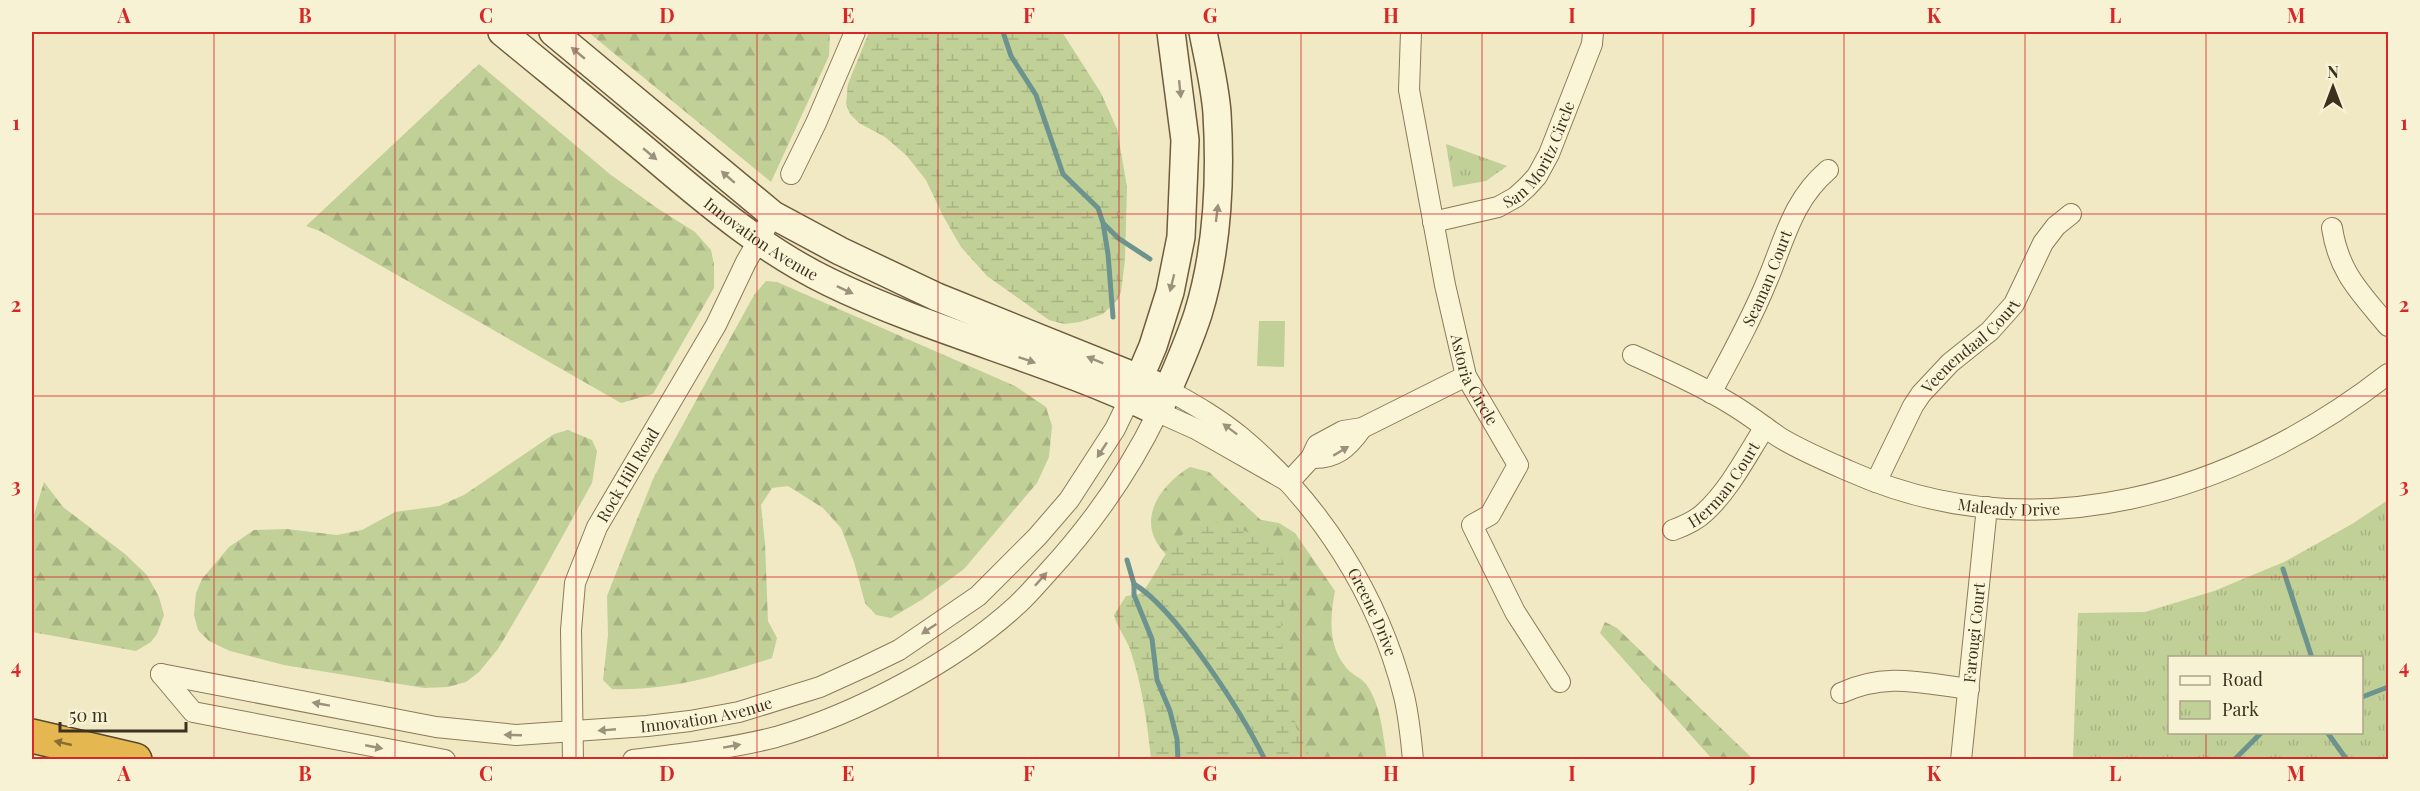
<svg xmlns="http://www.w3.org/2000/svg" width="2420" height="791" viewBox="0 0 2420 791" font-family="'Playfair Display',serif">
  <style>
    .forest { fill: url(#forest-firs) }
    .wetland { fill: url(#wetland-marsh) }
    .park { fill: url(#park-tufts); fill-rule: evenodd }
    .pitch { fill: #c1d097 }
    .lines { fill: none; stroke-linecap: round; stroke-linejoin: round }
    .stream { stroke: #6c938e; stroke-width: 5 }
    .street-casing { stroke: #8c7b59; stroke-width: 22 }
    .secondary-casing { stroke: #6e5c3c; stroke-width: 30 }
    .highway-casing { stroke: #5a482d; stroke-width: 36 }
    .street { stroke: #fbf5d8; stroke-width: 20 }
    .secondary { stroke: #fbf5d8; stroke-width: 27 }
    .highway { stroke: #e4b750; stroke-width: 33 }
    .oneway { fill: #9c927b }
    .oneway2 { fill: #886d34 }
    .grid { fill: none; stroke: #d62828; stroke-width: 1.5; stroke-opacity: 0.55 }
    .labels { text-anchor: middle; stroke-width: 5; stroke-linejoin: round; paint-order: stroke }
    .street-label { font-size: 16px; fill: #3c301e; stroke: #f8f2d4 }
    .neatline { fill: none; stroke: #d62828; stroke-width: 2 }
    .grid-label { font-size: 20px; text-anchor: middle; font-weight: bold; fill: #d62828 }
  </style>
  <defs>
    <pattern id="forest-firs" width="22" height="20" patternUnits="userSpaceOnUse" patternTransform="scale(1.5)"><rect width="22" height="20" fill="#c1d097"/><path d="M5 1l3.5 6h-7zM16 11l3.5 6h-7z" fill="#a7b382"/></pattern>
    <pattern id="wetland-marsh" width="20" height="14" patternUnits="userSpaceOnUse" patternTransform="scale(1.5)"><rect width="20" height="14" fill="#c1d097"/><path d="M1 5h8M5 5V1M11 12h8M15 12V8" fill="none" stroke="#a7b382"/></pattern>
    <pattern id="park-tufts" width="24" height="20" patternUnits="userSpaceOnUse" patternTransform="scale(1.5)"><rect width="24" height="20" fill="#c1d097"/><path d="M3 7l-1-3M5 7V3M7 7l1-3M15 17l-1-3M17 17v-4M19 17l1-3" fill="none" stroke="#a7b382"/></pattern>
  </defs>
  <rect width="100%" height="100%" fill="#f1e9c4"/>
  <g class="forest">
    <polygon points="588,32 830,32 829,56 771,182"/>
    <polygon points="479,64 611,175 657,208 695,232 711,250 714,264 714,288 653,394 621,403 320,231 306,226"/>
    <path d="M766,281L777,282L1015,386L1046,407L1052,426L1049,457L1037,483L964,569L923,599L891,618L876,615L865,603L854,562L841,528L823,508L788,486L772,488L761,505L765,544L768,621L777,638L772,658C717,676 671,691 612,689L603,680L608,635L607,596L653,479L754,295Z"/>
    <polygon points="568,430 592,440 597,451 592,483 534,588 498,649 479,672 466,682 448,687 424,688 284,665 230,651 209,641 198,630 194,615 196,593 202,579 229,547 254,530 287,529 337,535 362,530 395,512 439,506 464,495 554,434"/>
    <path d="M1190,467L1209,472L1261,520L1279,523L1295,533L1335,591C1330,617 1328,645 1345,666C1350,674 1360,677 1366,684C1381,704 1383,736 1387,759H1274L1169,558C1165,553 1160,548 1157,543C1139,513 1165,482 1190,467Z"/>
    <polygon points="44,482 63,507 125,554 147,575 159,597 164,615 157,634 151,642 136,651 32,632 32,521"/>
    <polygon points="1605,622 1617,628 1753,759 1712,759 1600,633"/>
  </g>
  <g class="wetland">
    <polygon points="869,32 1062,32 1101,93 1117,129 1127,187 1125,260 1121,292 1118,299 1103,314 1080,322 1064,324 1049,320 987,276 961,247 942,214 926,180 906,155 885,137 859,123 850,114 846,104 848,84"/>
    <path d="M1214,522L1231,525L1245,531L1266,542L1281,556L1287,574V592L1280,631L1296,727L1311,759H1151C1147,721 1142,685 1130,649C1125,636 1118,629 1114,615L1126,596L1139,594L1144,590C1168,557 1169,529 1214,522Z"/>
  </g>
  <g class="park">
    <polygon points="1446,144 1507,166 1486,181 1453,187"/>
    <path d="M2388,500V759H2073L2078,613L2145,612L2214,591L2284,562L2352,524ZM2170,658H2362V732H2170Z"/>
  </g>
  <polygon class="pitch" points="1259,321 1285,321 1284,367 1257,366"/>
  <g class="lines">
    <g class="stream">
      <polyline points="1003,32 1011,56 1036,95 1063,174 1098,208 1103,223 1108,254 1113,317"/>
      <polyline points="1104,224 1118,238 1150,259"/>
      <polyline points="1127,560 1134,584 1134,595 1152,639 1157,680 1170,711 1177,739 1178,760"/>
      <polyline points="2283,569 2312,658"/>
      <path d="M1134,584C1177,610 1242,713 1265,760"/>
      <polyline points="2362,697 2388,687"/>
      <polyline points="2327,732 2347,760"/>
      <polyline points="2234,760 2262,732"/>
    </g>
    <g class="street-casing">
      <g id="street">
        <path id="s1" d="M1411,32L1409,90L1445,285L1466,376L1518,465L1490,515L1472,525L1515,612L1560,682"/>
        <polyline points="791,174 816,123 855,32"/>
        <path id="s2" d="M1433,222L1498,207L1516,197L1527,187L1537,176L1549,154L1592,44L1593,32"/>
        <path d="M2332,228C2339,273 2360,292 2388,326"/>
        <path id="s3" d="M1633,355C1666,370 1700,385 1731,404C1748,414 1763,426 1779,437C1800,450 1826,461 1849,471C2035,554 2234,494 2388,374"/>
        <path id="s4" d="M1168,390C1193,404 1218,418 1241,437C1320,503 1379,596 1404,696C1409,717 1411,738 1413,760"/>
        <path id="s5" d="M1711,393C1731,356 1751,320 1767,281C1785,239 1792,201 1828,170"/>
        <path d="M1311,458C1336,459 1348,448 1362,428"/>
        <polyline points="1289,482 1311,458 1317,445 1343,431 1362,428 1466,376"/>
        <path id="s6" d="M1876,482L1913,406L1921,394L1950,363L1990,331L2014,304L2043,243L2056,226L2071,214"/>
        <path id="s7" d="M1673,530C1684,526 1696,521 1705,512C1730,489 1747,455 1765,427"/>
        <path id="s8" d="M161,674L436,727L516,735L647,726L690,721L739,712L820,687L864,667L899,650L978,596L1037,537L1069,500L1115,429L1130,398"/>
        <polyline points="161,674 193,712 445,760"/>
        <path d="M1841,693C1886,672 1921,683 1969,689"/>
        <path id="s9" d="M573,760L571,630L575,583L597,527L716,325L746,262L773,215"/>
        <path d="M633,760C680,754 729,749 776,737C856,714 955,662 1017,605C1028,595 1038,583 1048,572C1093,523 1129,472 1158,412L1196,429L1289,482"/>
        <path id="s10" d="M1961,760L1987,507"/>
      </g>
    </g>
    <g class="secondary-casing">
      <g id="secondary">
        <path id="s11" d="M502,32C553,74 605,116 656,159C710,205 765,251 829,282C936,334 1052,360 1158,412C1172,380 1187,348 1198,314C1218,249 1221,180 1217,113C1215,86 1208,58 1203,32"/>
        <polyline points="553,32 773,215 840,251 937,297 1168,390"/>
        <polyline points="1133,393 1153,346 1170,292 1181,237 1185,140 1171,32"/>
      </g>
    </g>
    <g class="highway-casing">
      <polyline id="highway" points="32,736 135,760"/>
    </g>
    <use href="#street" class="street"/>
    <use href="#secondary" class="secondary"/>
    <use href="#highway" class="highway"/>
  </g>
  <defs><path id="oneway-solid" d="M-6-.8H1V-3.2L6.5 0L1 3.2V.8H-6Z" transform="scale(1.5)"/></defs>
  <g class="oneway">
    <use href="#oneway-solid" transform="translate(578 53) rotate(-140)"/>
    <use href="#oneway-solid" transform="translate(1180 89) rotate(84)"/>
    <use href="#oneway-solid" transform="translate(650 154) rotate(40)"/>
    <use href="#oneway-solid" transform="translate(728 177) rotate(-139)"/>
    <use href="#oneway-solid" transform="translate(1217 213) rotate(-83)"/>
    <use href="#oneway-solid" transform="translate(1172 283) rotate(104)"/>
    <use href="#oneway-solid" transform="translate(845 290) rotate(25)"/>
    <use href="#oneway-solid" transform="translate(1027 360) rotate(19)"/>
    <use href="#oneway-solid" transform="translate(1095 360) rotate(-158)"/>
    <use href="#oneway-solid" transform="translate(1230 429) rotate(-143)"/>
    <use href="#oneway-solid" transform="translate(1102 450) rotate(123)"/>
    <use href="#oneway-solid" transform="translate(1341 451) rotate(-31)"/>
    <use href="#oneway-solid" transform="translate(1041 579) rotate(-48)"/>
    <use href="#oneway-solid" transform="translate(929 629) rotate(146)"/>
    <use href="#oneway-solid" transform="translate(321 704) rotate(-170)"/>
    <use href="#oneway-solid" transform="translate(607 730) rotate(175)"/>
    <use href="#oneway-solid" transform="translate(513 735) rotate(-178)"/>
    <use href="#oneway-solid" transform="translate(732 746) rotate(-10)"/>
    <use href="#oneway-solid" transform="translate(374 747) rotate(11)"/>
  </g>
  <use class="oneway2" href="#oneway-solid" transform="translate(63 743) rotate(-167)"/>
  <path class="grid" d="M214,32V760M395,32V760M576,32V760M757,32V760M938,32V760M1119,32V760M1301,32V760M1482,32V760M1663,32V760M1844,32V760M2025,32V760M2206,32V658M32,214H2388M32,396H2388M32,577H2388M2206,732V760"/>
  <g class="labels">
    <g class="street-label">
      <text dy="6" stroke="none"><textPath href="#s2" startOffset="136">San Moritz Circle</textPath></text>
      <text dy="6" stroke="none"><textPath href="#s11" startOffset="332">Innovation Avenue</textPath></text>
      <text dy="6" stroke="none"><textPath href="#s5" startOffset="128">Seaman Court</textPath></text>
      <text dy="6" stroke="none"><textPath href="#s6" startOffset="168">Veenendaal Court</textPath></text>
      <text dy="6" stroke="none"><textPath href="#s1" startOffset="356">Astoria Circle</textPath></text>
      <text dy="6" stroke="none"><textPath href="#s9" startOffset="298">Rock Hill Road</textPath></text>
      <text dy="6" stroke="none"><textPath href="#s7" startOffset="70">Herman Court</textPath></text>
      <text dy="6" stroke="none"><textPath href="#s3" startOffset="411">Maleady Drive</textPath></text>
      <text dy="6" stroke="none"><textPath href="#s4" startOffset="308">Greene Drive</textPath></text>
      <text dy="6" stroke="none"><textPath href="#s10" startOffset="128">Farougi Court</textPath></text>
      <text dy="6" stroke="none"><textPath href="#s8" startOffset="552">Innovation Avenue</textPath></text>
    </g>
  </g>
  <rect width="2420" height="791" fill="none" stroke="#f8f2d4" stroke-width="66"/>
  <rect x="2168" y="656" width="195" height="78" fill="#f8f2d4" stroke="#ada48b" stroke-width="1.5"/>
  <rect x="2180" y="676" width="30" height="9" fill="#fbf5d8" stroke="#ada48b" stroke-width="1.5"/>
  <text x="2222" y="686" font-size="18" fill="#3c301e">Road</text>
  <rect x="2180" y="701" width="30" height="18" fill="url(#park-tufts)" stroke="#ada48b" stroke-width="1.5"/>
  <text x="2222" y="716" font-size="18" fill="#3c301e">Park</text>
  <g transform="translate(2333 87)" stroke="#f8f2d4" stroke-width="4.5" paint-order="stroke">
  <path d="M0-4.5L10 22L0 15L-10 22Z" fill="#3c301e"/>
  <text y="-9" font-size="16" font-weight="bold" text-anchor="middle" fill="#3c301e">N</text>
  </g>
  <path d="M60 722v9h126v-9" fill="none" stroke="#3c301e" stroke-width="3"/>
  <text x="69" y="722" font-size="18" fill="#3c301e" stroke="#f8f2d4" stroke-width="4.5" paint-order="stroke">50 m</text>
  <rect x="33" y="33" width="2354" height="725" class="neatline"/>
  <g class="grid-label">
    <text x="124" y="23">A</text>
    <text x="305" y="23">B</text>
    <text x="486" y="23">C</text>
    <text x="667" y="23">D</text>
    <text x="848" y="23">E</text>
    <text x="1029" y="23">F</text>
    <text x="1210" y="23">G</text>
    <text x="1391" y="23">H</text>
    <text x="1572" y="23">I</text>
    <text x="1753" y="23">J</text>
    <text x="1934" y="23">K</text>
    <text x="2115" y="23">L</text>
    <text x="2296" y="23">M</text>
    <text x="16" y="130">1</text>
    <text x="2404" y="130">1</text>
    <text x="16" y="312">2</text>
    <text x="2404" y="312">2</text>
    <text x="16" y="493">3</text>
    <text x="2404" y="493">3</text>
    <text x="16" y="674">4</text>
    <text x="2404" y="674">4</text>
    <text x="124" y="781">A</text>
    <text x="305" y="781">B</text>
    <text x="486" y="781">C</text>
    <text x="667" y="781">D</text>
    <text x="848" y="781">E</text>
    <text x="1029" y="781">F</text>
    <text x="1210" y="781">G</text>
    <text x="1391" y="781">H</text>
    <text x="1572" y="781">I</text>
    <text x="1753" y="781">J</text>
    <text x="1934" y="781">K</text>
    <text x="2115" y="781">L</text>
    <text x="2296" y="781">M</text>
  </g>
</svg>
